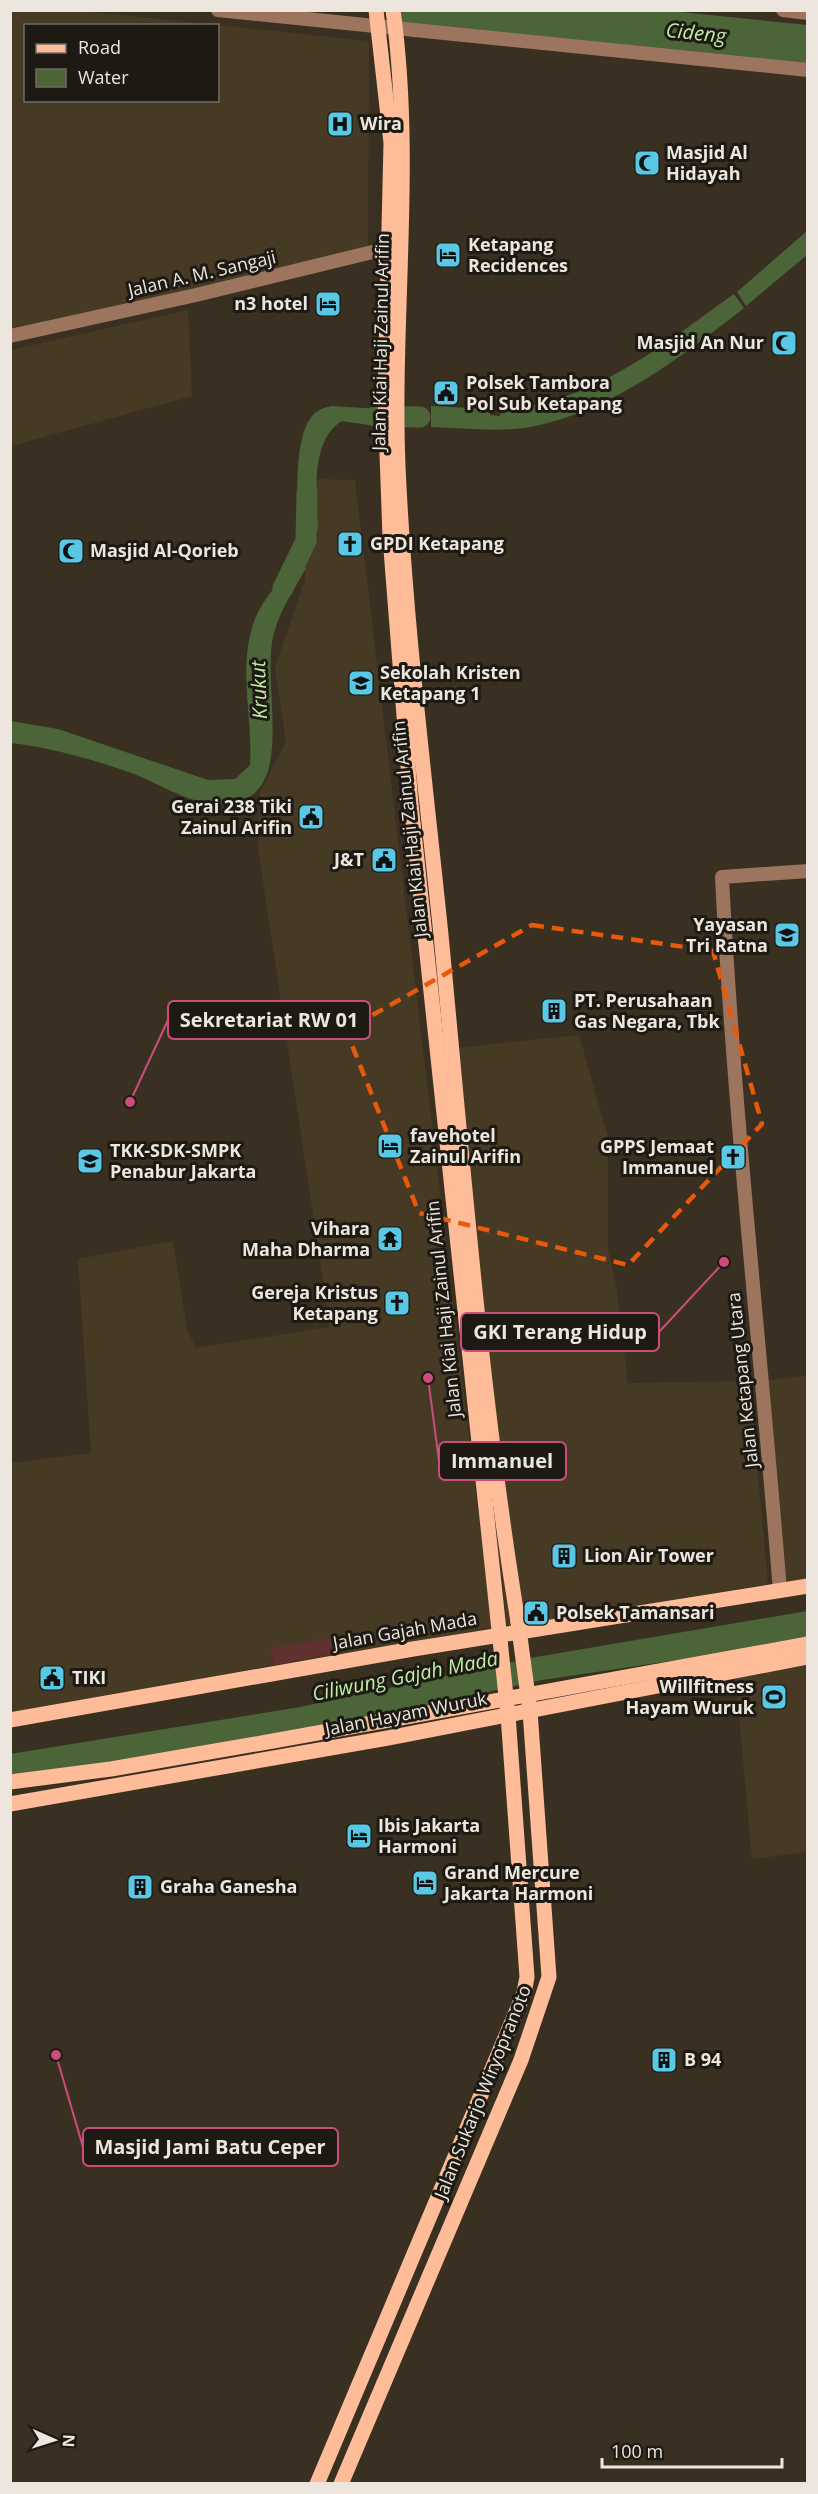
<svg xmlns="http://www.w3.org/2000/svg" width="818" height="2494" viewBox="0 0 818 2494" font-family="'Open Sans',sans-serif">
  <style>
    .built { fill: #473a25; fill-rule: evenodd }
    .green { fill: #613130 }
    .water { fill: #4b6539 }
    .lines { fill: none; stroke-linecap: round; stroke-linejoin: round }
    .river { stroke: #4b6539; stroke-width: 21 }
    .minor { stroke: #9d755f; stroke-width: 14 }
    .major { stroke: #febc98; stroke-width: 15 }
    .marked { fill: none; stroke: #e8590c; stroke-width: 4.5; stroke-dasharray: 12 8; stroke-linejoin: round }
    .labels { text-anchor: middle; stroke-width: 6; stroke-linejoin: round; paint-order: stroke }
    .poi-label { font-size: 18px; font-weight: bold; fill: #ece6de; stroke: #1d1913; text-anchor: start }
    .street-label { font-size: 18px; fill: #ece6de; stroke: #1d1913 }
    .water-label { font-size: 20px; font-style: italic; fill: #c1eca6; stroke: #1d1913 }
    .leader { fill: none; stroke: #cc4c7c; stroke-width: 2 }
    .callout-dot { fill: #cc4c7c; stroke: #1d1913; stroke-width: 2 }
    .callout { fill: #1d1913; stroke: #cc4c7c; stroke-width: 2 }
    .callout-label { font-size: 20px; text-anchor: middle; font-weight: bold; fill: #ece6de }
  </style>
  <rect width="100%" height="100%" fill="#3a3022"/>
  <g class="built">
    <path d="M10,11H83L369,41L368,248L11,336ZM26,26H218V100H26Z"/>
    <polygon points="188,310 192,396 11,446 11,350"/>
    <polygon points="306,479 355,480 492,1628 240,1671 25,1718 11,1719 11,1463 91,1453 78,1259 173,1241 187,1330 196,1348 330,1327 258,848 260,792 286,742 275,667 305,580"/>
    <polygon points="579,1035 608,1137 608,1249 616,1286 628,1383 749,1381 768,1584 507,1627 447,1049"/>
    <polygon points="807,1376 807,1579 782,1584 763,1381"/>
    <polygon points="807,1660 807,1852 752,1859 735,1671"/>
  </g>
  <polygon class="green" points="341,1636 342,1651 274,1665 271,1648"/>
  <g class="water">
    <polygon points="661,10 807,25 807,64 400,24 399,11"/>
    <polygon points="807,231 807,255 746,306 737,292"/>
    <path d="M734,294L744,308C684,355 611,411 535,426C502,433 465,428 431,427V406L490,409V415L500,416L501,409C595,403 660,346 734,294Z"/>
    <path d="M332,406L380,409L382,427L342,421C309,441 317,497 318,530L298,516C297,492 294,425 318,411C322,408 327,407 332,406Z"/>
    <path d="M292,561L306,568C295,588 280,610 274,633C258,692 310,824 198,801C177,796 155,782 134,774C95,760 53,748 11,743V721L58,729L208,780L235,779L250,765C253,716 237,666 255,619C264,596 282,582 292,561Z"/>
    <polygon points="807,1611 807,1641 542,1680 306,1732 11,1778 10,1754 300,1707 536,1657"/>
  </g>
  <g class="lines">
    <g class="river">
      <polyline points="376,416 420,417"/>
      <polyline points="283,588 306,541 307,492"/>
    </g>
    <g class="minor">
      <polyline points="218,10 808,70"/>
      <polyline points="783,10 808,13"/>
      <polyline points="10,336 196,295 397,246"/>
      <path d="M780,1591C761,1353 734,1116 722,877L808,871"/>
    </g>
    <g class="major">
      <path d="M393,10C414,162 392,314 398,466C405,623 425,779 441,935C463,1165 481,1395 518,1622L524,1628L533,1629"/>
      <polyline points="10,1720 413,1649 808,1586"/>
      <polyline points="10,1782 111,1769 273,1741 808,1644"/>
      <polyline points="10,1804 388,1738 808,1657"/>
      <polyline points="317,2484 524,1993 527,1977 508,1715 411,804 390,537 385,398 391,143 376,10"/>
      <polyline points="341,2484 521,2060 549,1977 530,1711 518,1622"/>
    </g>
  </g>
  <path class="marked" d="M532,925L713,951L762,1124L628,1265L419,1213L346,1030Z"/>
  <defs>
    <g id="hospital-square" transform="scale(1.35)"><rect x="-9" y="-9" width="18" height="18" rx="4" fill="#59c8e5" stroke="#1d1913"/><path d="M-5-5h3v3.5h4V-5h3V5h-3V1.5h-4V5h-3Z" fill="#111"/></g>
    <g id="mosque-square" transform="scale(1.35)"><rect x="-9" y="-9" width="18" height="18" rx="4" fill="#59c8e5" stroke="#1d1913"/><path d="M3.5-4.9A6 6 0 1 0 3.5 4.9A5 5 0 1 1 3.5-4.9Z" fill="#111"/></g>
    <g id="hotel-square" transform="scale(1.35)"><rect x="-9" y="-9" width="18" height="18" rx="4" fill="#59c8e5" stroke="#1d1913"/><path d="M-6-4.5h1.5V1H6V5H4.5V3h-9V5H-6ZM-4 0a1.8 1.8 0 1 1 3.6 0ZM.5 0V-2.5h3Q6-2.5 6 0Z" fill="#111"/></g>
    <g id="civic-square" transform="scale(1.35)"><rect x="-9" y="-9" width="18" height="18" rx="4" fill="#59c8e5" stroke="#1d1913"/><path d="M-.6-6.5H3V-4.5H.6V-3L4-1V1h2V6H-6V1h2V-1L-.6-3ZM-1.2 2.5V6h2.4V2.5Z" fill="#111"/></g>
    <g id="church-square" transform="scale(1.35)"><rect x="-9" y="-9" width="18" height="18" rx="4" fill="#59c8e5" stroke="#1d1913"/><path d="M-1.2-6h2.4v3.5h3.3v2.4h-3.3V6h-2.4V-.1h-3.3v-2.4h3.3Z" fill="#111"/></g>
    <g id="school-square" transform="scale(1.35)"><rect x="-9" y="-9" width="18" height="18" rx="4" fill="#59c8e5" stroke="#1d1913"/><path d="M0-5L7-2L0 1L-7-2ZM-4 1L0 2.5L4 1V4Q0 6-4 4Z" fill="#111"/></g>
    <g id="building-square" transform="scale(1.35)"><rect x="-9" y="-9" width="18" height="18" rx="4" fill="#59c8e5" stroke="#1d1913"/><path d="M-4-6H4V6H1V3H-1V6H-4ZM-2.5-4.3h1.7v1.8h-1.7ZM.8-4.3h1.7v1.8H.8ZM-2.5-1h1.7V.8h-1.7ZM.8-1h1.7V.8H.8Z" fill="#111"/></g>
    <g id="temple-square" transform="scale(1.35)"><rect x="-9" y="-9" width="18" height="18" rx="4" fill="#59c8e5" stroke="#1d1913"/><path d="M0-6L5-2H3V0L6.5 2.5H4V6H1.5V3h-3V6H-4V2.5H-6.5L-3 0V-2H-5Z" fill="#111"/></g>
    <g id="stadium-square" transform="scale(1.35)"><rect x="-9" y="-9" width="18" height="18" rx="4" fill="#59c8e5" stroke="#1d1913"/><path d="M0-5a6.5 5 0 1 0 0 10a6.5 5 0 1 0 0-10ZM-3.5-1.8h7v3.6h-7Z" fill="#111"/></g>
  </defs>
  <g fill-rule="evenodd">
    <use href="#hospital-square" x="340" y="124"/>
    <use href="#mosque-square" x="647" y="163"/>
    <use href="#hotel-square" x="448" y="255"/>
    <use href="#hotel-square" x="328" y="304"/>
    <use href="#mosque-square" x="784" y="343"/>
    <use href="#civic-square" x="446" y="393"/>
    <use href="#church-square" x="350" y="544"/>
    <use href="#mosque-square" x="71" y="551"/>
    <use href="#school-square" x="361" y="683"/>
    <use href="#civic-square" x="311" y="817"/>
    <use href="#civic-square" x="384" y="860"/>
    <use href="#school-square" x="787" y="935"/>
    <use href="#building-square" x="554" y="1011"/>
    <use href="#hotel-square" x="390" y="1146"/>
    <use href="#church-square" x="733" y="1157"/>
    <use href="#school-square" x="90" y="1161"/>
    <use href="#temple-square" x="390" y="1239"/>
    <use href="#church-square" x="397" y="1303"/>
    <use href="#building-square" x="564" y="1556"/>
    <use href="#civic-square" x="536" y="1613"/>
    <use href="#civic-square" x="52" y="1678"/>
    <use href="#stadium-square" x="774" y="1697"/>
    <use href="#hotel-square" x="359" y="1836"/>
    <use href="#hotel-square" x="425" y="1883"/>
    <use href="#building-square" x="140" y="1887"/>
    <use href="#building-square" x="664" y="2060"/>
  </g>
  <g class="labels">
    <g class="poi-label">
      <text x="360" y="130">Wira</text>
      <text x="666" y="159">Masjid Al<tspan x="666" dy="21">Hidayah</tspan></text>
      <text x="468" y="251">Ketapang<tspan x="468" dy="21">Recidences</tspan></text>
      <text x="308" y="310" text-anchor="end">n3 hotel</text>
      <text x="764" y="349" text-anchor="end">Masjid An Nur</text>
      <text x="466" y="389">Polsek Tambora<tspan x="466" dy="21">Pol Sub Ketapang</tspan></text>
      <text x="370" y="550">GPDI Ketapang</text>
      <text x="90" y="557">Masjid Al-Qorieb</text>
      <text x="380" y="679">Sekolah Kristen<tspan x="380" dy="21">Ketapang 1</tspan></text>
      <text x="292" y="813" text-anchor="end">Gerai 238 Tiki<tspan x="292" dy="21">Zainul Arifin</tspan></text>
      <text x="364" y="866" text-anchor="end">J&amp;T</text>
      <text x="768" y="931" text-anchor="end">Yayasan<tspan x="768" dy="21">Tri Ratna</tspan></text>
      <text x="574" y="1007">PT. Perusahaan<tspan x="574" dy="21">Gas Negara, Tbk</tspan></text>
      <text x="410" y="1142">favehotel<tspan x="410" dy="21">Zainul Arifin</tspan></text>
      <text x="714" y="1153" text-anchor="end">GPPS Jemaat<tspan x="714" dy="21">Immanuel</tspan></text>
      <text x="110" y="1157">TKK-SDK-SMPK<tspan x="110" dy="21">Penabur Jakarta</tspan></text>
      <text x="370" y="1235" text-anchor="end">Vihara<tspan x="370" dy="21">Maha Dharma</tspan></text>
      <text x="378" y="1299" text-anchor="end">Gereja Kristus<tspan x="378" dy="21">Ketapang</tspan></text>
      <text x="584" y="1562">Lion Air Tower</text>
      <text x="556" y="1619">Polsek Tamansari</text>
      <text x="72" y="1684">TIKI</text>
      <text x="754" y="1693" text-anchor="end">Willfitness<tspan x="754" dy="21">Hayam Wuruk</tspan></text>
      <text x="378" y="1832">Ibis Jakarta<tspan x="378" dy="21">Harmoni</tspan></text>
      <text x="444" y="1879">Grand Mercure<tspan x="444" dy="21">Jakarta Harmoni</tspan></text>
      <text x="160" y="1893">Graha Ganesha</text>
      <text x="684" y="2066">B 94</text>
    </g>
    <g class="street-label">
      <text transform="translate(202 274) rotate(-13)" y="6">Jalan A. M. Sangaji</text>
      <text transform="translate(381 342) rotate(-89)" y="6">Jalan Kiai Haji Zainul Arifin</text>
      <text transform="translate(410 829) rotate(-96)" y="6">Jalan Kiai Haji Zainul Arifin</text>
      <text transform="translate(444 1309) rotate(-96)" y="6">Jalan Kiai Haji Zainul Arifin</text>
      <text transform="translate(743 1380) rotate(-96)" y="6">Jalan Ketapang Utara</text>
      <text transform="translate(405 1631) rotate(-10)" y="6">Jalan Gajah Mada</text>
      <text transform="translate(406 1714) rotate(-11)" y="6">Jalan Hayam Wuruk</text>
      <text transform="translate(483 2092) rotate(-68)" y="6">Jalan Sukarjo Wiryopranoto</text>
    </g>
    <g class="water-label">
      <text transform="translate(696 33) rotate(6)" y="7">Cideng</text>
      <text transform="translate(259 690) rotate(-92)" y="7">Krukut</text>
      <text transform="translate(405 1676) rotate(-11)" y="7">Ciliwung Gajah Mada</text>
    </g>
  </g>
  <path class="leader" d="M130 1102L168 1020M724 1262L659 1332M428 1378L439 1461M56 2055L83 2147"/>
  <g class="callout-dot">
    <circle cx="130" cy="1102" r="6"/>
    <circle cx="724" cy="1262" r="6"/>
    <circle cx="428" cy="1378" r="6"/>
    <circle cx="56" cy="2055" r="6"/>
  </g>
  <g class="callout">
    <rect x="168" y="1001" width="202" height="38" rx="6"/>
    <rect x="461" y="1313" width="198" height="38" rx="6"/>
    <rect x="439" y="1442" width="127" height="38" rx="6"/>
    <rect x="83" y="2128" width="255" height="38" rx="6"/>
  </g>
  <g class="callout-label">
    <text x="269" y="1027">Sekretariat RW 01</text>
    <text x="560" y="1339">GKI Terang Hidup</text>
    <text x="502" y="1468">Immanuel</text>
    <text x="210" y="2154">Masjid Jami Batu Ceper</text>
  </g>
  <rect width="818" height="2494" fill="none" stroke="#ece6de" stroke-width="24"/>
  <rect x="24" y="24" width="195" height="78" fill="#1d1913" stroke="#706b64" stroke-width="1.5"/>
  <rect x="36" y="44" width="30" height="9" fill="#febc98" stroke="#706b64" stroke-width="1.5"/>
  <text x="78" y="54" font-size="18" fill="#ece6de">Road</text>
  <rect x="36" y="69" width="30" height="18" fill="#4b6539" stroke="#706b64" stroke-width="1.5"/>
  <text x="78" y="84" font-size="18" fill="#ece6de">Water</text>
  <g transform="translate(54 2440) rotate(93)" stroke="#1d1913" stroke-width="4.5" paint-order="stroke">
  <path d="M0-4.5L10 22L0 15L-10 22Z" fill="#ece6de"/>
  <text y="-9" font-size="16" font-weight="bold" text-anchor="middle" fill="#ece6de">N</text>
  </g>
  <path d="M602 2458v9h180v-9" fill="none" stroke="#ece6de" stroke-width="3"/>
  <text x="611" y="2458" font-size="18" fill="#ece6de" stroke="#1d1913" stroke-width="4.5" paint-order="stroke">100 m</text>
</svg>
